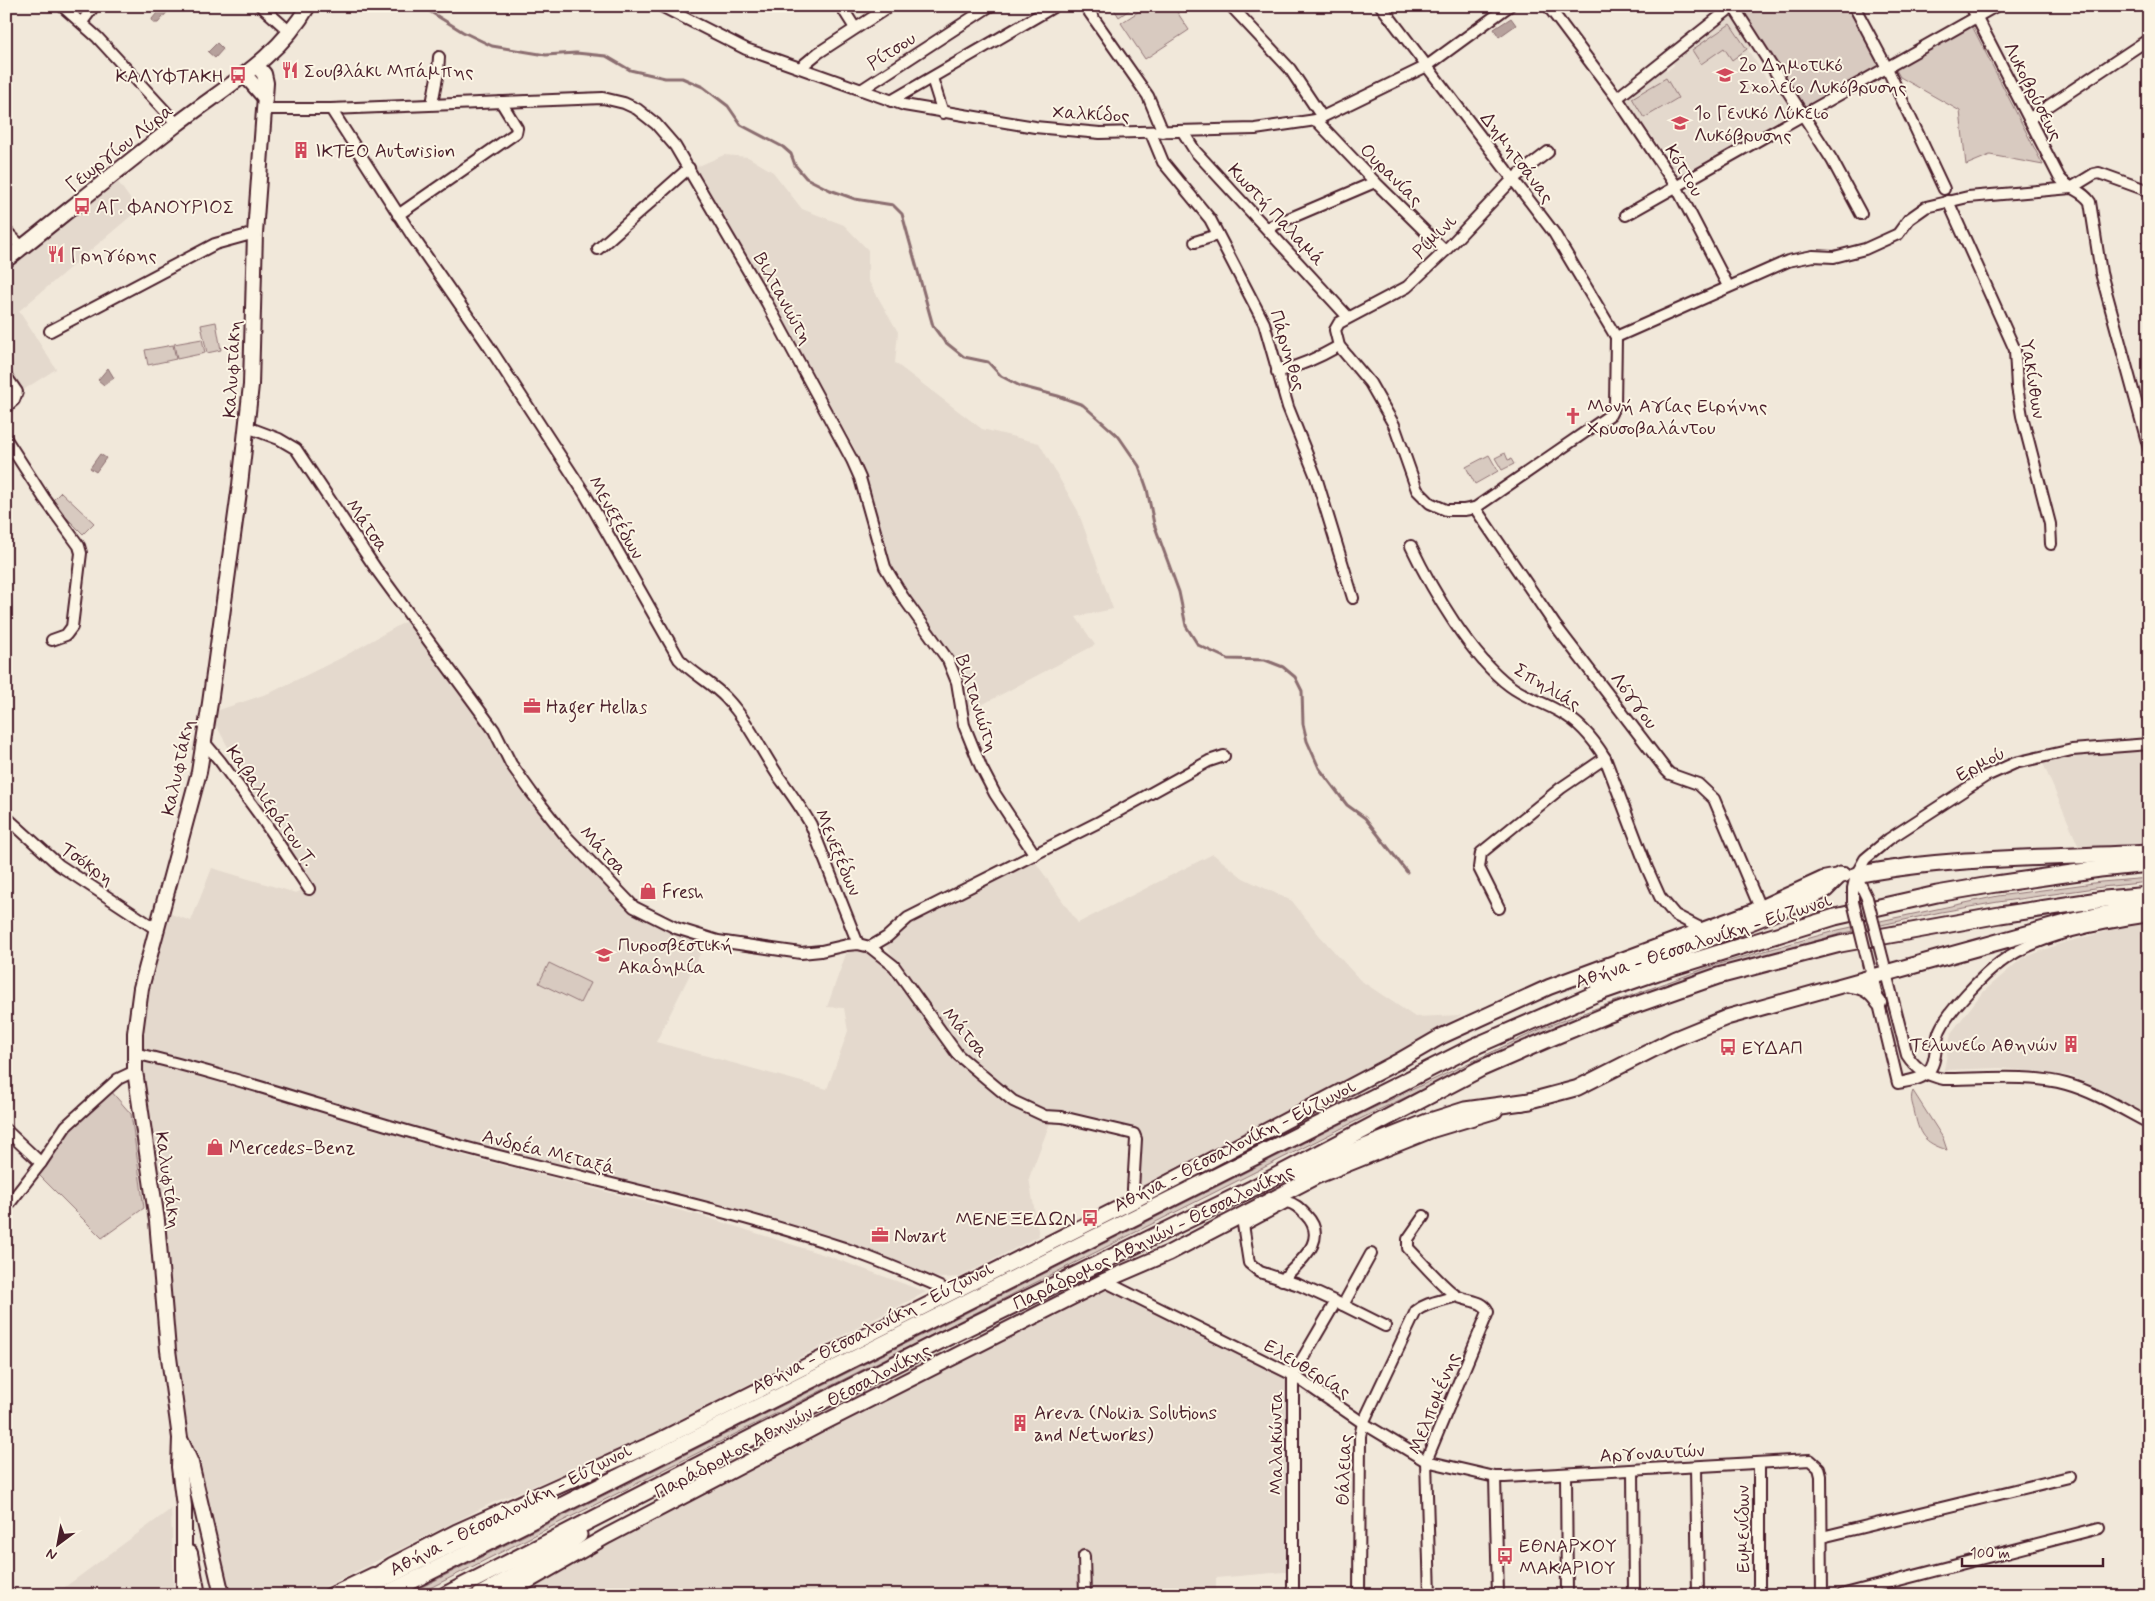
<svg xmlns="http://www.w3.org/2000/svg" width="2155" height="1601" viewBox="0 0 2155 1601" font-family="Mynerve,sans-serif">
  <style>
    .built { fill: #e4d9cd }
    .green { fill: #d8cac0; stroke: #917476 }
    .water { fill: #b6a19c; stroke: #8b6d6f }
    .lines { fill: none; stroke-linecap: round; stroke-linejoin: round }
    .stream { stroke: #8b6d6f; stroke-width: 3 }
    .minor-casing { stroke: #4a1f2b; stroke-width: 14 }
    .major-casing { stroke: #4a1f2b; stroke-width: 18 }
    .highway-casing { stroke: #4a1f2b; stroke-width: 19 }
    .minor { stroke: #fcf5e5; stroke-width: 10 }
    .major { stroke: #fcf5e5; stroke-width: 14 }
    .highway { stroke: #fcf5e5; stroke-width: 15 }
    .minor-bridge-casing { stroke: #4a1f2b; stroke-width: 14; stroke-linecap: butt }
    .minor-bridge { stroke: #fcf5e5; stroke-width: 10 }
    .labels { text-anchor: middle; stroke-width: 4; stroke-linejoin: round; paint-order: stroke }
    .street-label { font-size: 19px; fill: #4a1f2b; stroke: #fcf5e5 }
    .poi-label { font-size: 19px; fill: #4a1f2b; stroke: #fcf5e5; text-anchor: start }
  </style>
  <rect width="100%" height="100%" fill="#f1e8da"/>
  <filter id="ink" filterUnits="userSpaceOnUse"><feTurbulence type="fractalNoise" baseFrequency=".02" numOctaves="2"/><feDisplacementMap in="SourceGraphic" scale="10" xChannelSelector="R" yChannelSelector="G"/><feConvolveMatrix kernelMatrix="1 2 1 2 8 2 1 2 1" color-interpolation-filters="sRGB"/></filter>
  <g filter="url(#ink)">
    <g class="built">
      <polygon points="1732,16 1752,47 1748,50 1773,89 1779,86 1795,114 1780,123 1778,121 1772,124 1770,128 1753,138 1750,136 1745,139 1743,137 1739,138 1742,144 1681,180 1670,163 1671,158 1666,150 1663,152 1626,99 1664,69 1667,71 1674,65 1673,63"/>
      <polygon points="724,155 748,157 773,172 802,209 844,225 868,250 868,280 898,332 895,363 982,429 1039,443 1078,511 1113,609 1076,617 1095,645 968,712 962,678 942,642 895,576 887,559 855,449 694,168"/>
      <polygon points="116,179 138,210 19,311 56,369 20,392 6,374 6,265"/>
      <polygon points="410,619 480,719 503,761 536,809 597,873 624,906 705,944 656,1042 827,1089 848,1031 844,1008 827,1007 848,948 869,952 888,966 931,1029 953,1055 1015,1106 1050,1123 1029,1178 1039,1236 960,1277 940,1278 897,1264 144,1051 138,1046 148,981 168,913 191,921 212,868 296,893 311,885 269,822 216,725 212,721 213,712 272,692 341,658"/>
      <polygon points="2149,751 2149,851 2081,852 2042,761 2080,753"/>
      <polygon points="1213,854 1243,878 1292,901 1320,936 1360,980 1415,1017 1461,1015 1391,1057 1148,1186 1143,1187 1138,1181 1141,1140 1138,1132 1135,1129 1061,1114 1046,1114 1014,1098 954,1046 885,944 902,929 924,915 1034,860 1078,923"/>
      <polygon points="2149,924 2149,1114 2071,1076 2000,1068 1944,1070 1951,1033 1982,993 2021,959 2059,944 2123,927"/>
      <polygon points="144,1061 307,1106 469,1157 706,1217 831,1257 926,1292 631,1445 490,1504 309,1595 233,1595 226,1579 186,1430 176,1378 139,1066"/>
      <polygon points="1117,1281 1297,1371 1296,1571 1216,1578 1216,1595 514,1595 843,1419"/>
      <polygon points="171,1509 174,1595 54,1595"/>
    </g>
    <g class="green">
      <polygon points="1112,6 1135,6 1119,17"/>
      <polygon points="1147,6 1173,6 1189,30 1145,59 1121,23"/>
      <polygon points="1743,6 1850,6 1883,67 1804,112 1739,9"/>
      <polygon points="1730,24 1747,49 1732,60 1724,48 1701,64 1692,50"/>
      <polygon points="1972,26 2043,165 1990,155 1966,165 1960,111 1900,77 1895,68"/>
      <polygon points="1666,78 1678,98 1644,118 1632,98"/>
      <polygon points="216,322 221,350 207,353 201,325"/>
      <polygon points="202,339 205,353 177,359 174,344"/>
      <polygon points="173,345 176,359 148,365 145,350"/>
      <polygon points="1505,453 1508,460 1511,459 1514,464 1502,470 1495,458"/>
      <polygon points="1489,455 1498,471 1475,484 1466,467"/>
      <polygon points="61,492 94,523 83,534 51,502"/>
      <polygon points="2149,878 2149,882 2102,887 1998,902 1941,912 1840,934 1715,969 1548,1031 1372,1113 416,1595 406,1595 1369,1110 1545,1027 1712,966 1838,930 1998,896 2101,882"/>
      <polygon points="549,963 590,983 580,1003 539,983"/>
      <polygon points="110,1090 131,1114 144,1208 102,1238 37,1173 62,1137"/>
      <path d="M1913,1091L1943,1138L1947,1150C1923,1142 1919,1135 1914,1110C1912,1103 1910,1098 1913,1091Z"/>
    </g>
    <g class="water">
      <polygon points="162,7 168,11 158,23 153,23 152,19"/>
      <polygon points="1511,18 1516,25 1499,37 1494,29"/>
      <polygon points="217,43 223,49 215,58 208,52"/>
      <polygon points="108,368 114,378 104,385 98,380"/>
      <polygon points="100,454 106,458 96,472 90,468"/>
    </g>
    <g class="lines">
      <polyline class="stream" points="421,6 463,32 492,46 546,55 576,53 606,56 630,70 665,78 682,78 703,87 728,106 741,125 783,147 791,154 795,165 806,178 830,190 855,199 893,205 902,214 933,326 944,341 964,357 988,362 1001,376 1020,386 1058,396 1083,405 1119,437 1139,466 1147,489 1154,524 1179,592 1186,626 1198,645 1228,659 1265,660 1283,667 1295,677 1302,691 1303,724 1307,741 1319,768 1347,805 1365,818 1407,872"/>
      <g class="minor-casing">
        <g id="minor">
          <polyline points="62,6 97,37 177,124"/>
          <polyline points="261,6 290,32"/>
          <polyline points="661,6 746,49 904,105 1035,127 1100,133 1255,129 1316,120 1427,66 1509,6"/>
          <polyline points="841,6 855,28"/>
          <polyline points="1085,6 1148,96 1163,132"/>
          <polyline points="1231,6 1290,69 1322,117"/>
          <polyline points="1381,6 1554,233 1616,337"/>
          <polyline points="1548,6 1617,98 1676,186 1728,286"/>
          <polyline points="1854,6 1886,66 1944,189"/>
          <path d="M1971,6L2059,177C2067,189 2083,190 2090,202L2101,273L2149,449"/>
          <polyline points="82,22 94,6"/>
          <polyline points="801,67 818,53 890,6"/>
          <polyline points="932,78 943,113"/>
          <polyline points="861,90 990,6"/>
          <polyline points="1617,98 1733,6 1832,160 1861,214"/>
          <polyline points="891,101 1055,6"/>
          <polyline points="432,104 438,72 439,57"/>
          <polyline points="264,109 331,109 603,98 624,103 637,109 656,124 675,146 767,303 852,460 860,478 885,567 903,597 948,660 957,682 964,725 981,767 995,794 1035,855"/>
          <path d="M331,109L413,237L488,345L585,494L679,659C693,674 712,683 726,698C747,720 760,748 777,774C789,791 801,807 811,825L858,944"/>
          <polyline points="2029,119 2149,39"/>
          <polyline points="1316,120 1375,182 1445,251"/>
          <polyline points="1183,132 1195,151 1348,317"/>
          <polyline points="1151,133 1163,162 1210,219 1264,323 1288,407 1316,477 1353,598"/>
          <polyline points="1548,152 1513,179 1445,251 1407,287 1339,323 1335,330 1339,346 1370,383 1394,425 1417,490 1430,503 1446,510 1464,510 1475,508 1610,415 1615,405 1616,337 1788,261 1813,256 1834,257 1865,249 1898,234 1909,219 1926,207 1968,197 2071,188 2094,174 2099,173 2149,191"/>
          <polyline points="1948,201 2015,350 2017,387 2022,416 2050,524 2051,544"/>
          <polyline points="398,215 516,133 517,128 501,102"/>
          <polyline points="1626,215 1996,6"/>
          <polyline points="1267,228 1375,182"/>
          <polyline points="6,231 22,247"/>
          <polyline points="1195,242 1217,235"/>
          <polyline points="598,249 689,168"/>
          <polyline points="50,331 215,244 255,233"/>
          <path d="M1277,372C1301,366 1318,358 1339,346"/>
          <polyline points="6,376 17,392 14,400 6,407"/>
          <polyline points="247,427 279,439 296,449 376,569 494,730 511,764 531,792 564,834 634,907 676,928 718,941 801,953 821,951 847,945 858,944 870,947 894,966 958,1055 1013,1101 1045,1116 1062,1117 1134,1134 1136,1139 1133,1189 1135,1200"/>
          <polyline points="6,439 44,498 79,546 81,553 72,627 66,635 52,640"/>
          <polyline points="1475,508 1555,625 1666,770 1670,774 1698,784 1714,799 1760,908"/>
          <path d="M1411,546C1432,590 1471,657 1510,686C1526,698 1543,702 1560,712C1580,722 1594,740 1605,758L1647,868L1660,897L1675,915L1704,930"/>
          <polyline points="204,742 220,761 261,817 309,889"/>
          <polyline points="6,817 59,865 156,929"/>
          <polyline points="1856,875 1867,898"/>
          <polyline points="1853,902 1853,888 1856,875 1865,859 1889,839 1986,776 2015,763 2072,750 2149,744"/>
          <polyline points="1499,908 1479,868 1481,853 1561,788 1605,758"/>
          <polyline points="870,947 887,937 908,918 1097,823 1209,761 1224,756"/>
          <path d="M1885,969L1907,1055C1916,1069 1927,1076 1944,1079C1979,1079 2032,1074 2066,1084C2095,1092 2122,1109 2149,1123"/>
          <path d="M1871,971L1898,1083C1908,1081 1920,1080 1927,1073C1938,1063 1934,1043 1940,1030C1949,1010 1983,975 2001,962C2037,934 2104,923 2149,916"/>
          <path d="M134,1053C247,1079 356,1119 468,1148C593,1181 721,1207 844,1248C880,1261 916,1276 951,1292"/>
          <polyline points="6,1130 41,1163"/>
          <polyline points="6,1208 41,1163 66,1126 118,1079 135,1071"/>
          <path d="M1424,1216L1408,1239V1248C1422,1262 1440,1284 1455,1295C1465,1302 1484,1299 1488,1312L1426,1461L1430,1595"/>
          <polyline points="1242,1218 1249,1263 1260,1272 1299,1285 1343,1305"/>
          <path d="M1244,1225L1287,1202C1296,1204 1300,1209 1306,1215C1330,1240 1300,1261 1282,1280"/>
          <polyline points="1371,1254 1343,1305 1385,1326"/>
          <polyline points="1104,1281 1293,1375 1363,1423 1426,1461 1495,1477 1505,1477 1810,1460 1819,1468 1821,1476 1822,1595"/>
          <polyline points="1759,1463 1759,1595"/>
          <polyline points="1696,1467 1698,1595"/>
          <polyline points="1633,1470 1634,1595"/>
          <polyline points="1566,1474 1567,1595"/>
          <polyline points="1495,1477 1498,1595"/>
          <polyline points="1822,1537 2069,1477"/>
          <polyline points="1084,1556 1085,1595"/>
          <polyline points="327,1595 373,1573"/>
          <polyline points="1293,1595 1293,1375 1335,1303"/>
          <path d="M1359,1595L1360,1436L1363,1423L1416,1311C1427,1302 1442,1301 1456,1296"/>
          <polyline points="1841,1595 2099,1528"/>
        </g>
      </g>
      <g class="major-casing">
        <g id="major">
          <polyline points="245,75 265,98"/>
          <path d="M6,260C63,215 119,169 176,125C223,88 278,59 308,6"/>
          <path d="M1850,985C1863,986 1871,991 1879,1003"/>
          <polyline points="1521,1103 1577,1088 1674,1039 1728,1017 1886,973"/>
          <polyline points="181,1441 191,1463 222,1595"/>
          <polyline points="190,1553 198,1595"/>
          <polyline points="368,1581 392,1565 456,1532 656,1442 1135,1200 1397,1062 1442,1036 1549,987 1751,912 1823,879 1844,875"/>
          <polyline points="184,1595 184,1506 179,1467 180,1438 168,1350 157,1221 135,1071 135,1033 141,988 199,772 210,703 240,485 251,385 255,233 266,83 264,74 257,66"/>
          <polyline points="504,1595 607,1536 821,1424 1104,1281 1169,1253 1315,1177 1432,1130 1495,1111"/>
        </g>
      </g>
      <g class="highway-casing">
        <g id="highway">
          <path d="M1856,875C1952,856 2052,858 2149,853"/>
          <polyline points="1886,973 2077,920 2149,905"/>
          <polyline points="1598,983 1798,903 1825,890 1840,875"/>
          <polyline points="1300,1173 1427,1122 1465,1110 1530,1101"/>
          <path d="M352,1595C417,1562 482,1526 551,1503"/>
          <polyline points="384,1595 1473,1047 1595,994 1658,972 1835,917 1937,894 1996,884 2100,869 2149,864"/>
          <polyline points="445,1595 940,1341 1253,1188 1480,1069 1551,1038 1604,1016 1718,976 1840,944 2000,915 2105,899 2149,895"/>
          <polyline points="480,1595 558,1551 579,1535"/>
        </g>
      </g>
      <use href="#minor" class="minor"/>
      <use href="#major" class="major"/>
      <use href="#highway" class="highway"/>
      <g class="minor-bridge-casing">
        <g id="minor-bridge">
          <polyline points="1867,898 1884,964"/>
          <polyline points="1853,902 1869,967"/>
        </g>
      </g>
      <use href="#minor-bridge" class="minor-bridge"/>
    </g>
  </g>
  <defs>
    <g id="restaurant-bare" transform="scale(1.35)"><path d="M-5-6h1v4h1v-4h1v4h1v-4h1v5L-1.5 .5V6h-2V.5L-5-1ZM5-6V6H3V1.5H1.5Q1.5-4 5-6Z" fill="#d1495b" stroke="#fcf5e5" stroke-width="2.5" paint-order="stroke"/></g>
    <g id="bus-bare" transform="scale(1.35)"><path d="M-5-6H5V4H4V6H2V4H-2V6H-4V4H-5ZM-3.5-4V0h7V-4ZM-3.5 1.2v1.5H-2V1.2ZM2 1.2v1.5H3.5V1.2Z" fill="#d1495b" stroke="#fcf5e5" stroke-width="2.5" paint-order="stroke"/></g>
    <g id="school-bare" transform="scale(1.35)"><path d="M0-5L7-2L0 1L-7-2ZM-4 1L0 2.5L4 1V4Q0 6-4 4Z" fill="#d1495b" stroke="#fcf5e5" stroke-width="2.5" paint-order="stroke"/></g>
    <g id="building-bare" transform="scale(1.35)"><path d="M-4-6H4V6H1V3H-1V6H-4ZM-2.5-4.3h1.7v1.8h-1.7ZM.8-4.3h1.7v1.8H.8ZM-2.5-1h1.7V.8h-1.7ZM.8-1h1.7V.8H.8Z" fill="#d1495b" stroke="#fcf5e5" stroke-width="2.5" paint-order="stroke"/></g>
    <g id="church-bare" transform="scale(1.35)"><path d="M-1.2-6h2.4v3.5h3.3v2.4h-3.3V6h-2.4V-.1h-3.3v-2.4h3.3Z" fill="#d1495b" stroke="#fcf5e5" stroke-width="2.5" paint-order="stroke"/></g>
    <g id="office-bare" transform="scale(1.35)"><path d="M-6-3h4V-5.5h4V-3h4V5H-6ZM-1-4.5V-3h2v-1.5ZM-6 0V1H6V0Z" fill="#d1495b" stroke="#fcf5e5" stroke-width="2.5" paint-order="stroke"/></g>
    <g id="shop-bare" transform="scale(1.35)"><path d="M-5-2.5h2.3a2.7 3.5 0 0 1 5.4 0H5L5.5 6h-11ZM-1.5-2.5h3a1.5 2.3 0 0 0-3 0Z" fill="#d1495b" stroke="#fcf5e5" stroke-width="2.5" paint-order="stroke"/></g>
  </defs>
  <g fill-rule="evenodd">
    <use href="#restaurant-bare" x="290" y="70"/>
    <use href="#bus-bare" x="238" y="75"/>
    <use href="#school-bare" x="1725" y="75"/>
    <use href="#school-bare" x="1680" y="123"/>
    <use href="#building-bare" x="301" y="150"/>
    <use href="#bus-bare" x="82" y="206"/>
    <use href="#restaurant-bare" x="56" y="254"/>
    <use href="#church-bare" x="1573" y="416"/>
    <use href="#office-bare" x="532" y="706"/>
    <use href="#shop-bare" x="648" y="891"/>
    <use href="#school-bare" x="604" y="955"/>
    <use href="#building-bare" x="2071" y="1044"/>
    <use href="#bus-bare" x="1728" y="1047"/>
    <use href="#shop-bare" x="215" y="1147"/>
    <use href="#bus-bare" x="1090" y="1218"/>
    <use href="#office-bare" x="880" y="1235"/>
    <use href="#building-bare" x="1020" y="1423"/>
    <use href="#bus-bare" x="1505" y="1556"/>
  </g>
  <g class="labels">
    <g class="street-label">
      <text transform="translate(891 50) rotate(-33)" y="7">Ρίτσου</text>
      <text transform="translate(2034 91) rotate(63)" y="7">Λυκοβρύσεως</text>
      <text transform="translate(1091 113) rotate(3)" y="7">Χαλκίδος</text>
      <text transform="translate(119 147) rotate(-38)" y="7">Γεωργίου Λύρα</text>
      <text transform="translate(1518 157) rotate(53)" y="7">Δημητσάνας</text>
      <text transform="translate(1685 170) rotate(59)" y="7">Κόττου</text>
      <text transform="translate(1392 174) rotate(45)" y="7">Ουρανίας</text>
      <text transform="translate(1277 214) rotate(47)" y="7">Κωστή Παλαμά</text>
      <text transform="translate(1434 236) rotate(-45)" y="7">Ρίμινι</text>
      <text transform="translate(784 298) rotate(61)" y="7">Βιλτανιώτη</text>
      <text transform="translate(1289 350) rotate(73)" y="7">Πάρνηθος</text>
      <text transform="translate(231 369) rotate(-87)" y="7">Καλυφτάκη</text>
      <text transform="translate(2034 379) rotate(81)" y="7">Υακίνθων</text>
      <text transform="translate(617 517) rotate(60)" y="7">Μενεξέδων</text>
      <text transform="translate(368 525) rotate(55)" y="7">Μάτσα</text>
      <text transform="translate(1548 686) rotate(31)" y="7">Σπηλιάς</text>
      <text transform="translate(1635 700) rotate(53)" y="7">Λόγγου</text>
      <text transform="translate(978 703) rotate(72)" y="7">Βιλτανιώτη</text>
      <text transform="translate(1980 763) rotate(-28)" y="7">Ερμού</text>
      <text transform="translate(177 767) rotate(-78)" y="7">Καλυφτάκη</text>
      <text transform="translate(272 805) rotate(55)" y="7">Καβαλιεράτου Τ.</text>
      <text transform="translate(604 850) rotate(47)" y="7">Μάτσα</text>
      <text transform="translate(839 852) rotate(67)" y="7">Μενεξέδων</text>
      <text transform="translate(88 863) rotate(35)" y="7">Τσόκρη</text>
      <text transform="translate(1703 940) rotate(-18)" y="7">Αθήνα - Θεσσαλονίκη - Εύζωνοι</text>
      <text transform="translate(966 1032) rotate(49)" y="7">Μάτσα</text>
      <text transform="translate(1234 1145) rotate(-27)" y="7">Αθήνα - Θεσσαλονίκη - Εύζωνοι</text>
      <text transform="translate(549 1151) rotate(14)" y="7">Ανδρέα Μεταξά</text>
      <text transform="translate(169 1180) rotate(82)" y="7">Καλυφτάκη</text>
      <text transform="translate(1153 1236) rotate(-26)" y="7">Παράδρομος Αθηνών - Θεσσαλονίκης</text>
      <text transform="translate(872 1327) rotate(-27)" y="7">Αθήνα - Θεσσαλονίκη - Εύζωνοι</text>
      <text transform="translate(1308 1368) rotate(31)" y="7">Ελευθερίας</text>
      <text transform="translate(1433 1403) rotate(-68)" y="7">Μελπομένης</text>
      <text transform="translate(792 1420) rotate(-28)" y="7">Παράδρομος Αθηνών - Θεσσαλονίκης</text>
      <text transform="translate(1275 1443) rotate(-90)" y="7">Μαλακώντα</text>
      <text transform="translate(1652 1452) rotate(-3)" y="7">Αργοναυτών</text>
      <text transform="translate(1343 1470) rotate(-88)" y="7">Θάλειας</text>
      <text transform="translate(510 1509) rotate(-27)" y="7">Αθήνα - Θεσσαλονίκη - Εύζωνοι</text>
      <text transform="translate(1742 1529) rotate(-90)" y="7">Ευμενίδων</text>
    </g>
    <g class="poi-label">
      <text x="1739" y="71">2ο Δημοτικό<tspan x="1739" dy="22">Σχολείο Λυκόβρυσης</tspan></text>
      <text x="304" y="77">Σουβλάκι Μπάμπης</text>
      <text x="224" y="82" text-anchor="end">ΚΑΛΥΦΤΑΚΗ</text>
      <text x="1694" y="119">1ο Γενικό Λύκειο<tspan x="1694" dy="22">Λυκόβρυσης</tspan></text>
      <text x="315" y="157">ΙΚΤΕΟ Autovision</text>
      <text x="96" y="213">ΑΓ. ΦΑΝΟΥΡΙΟΣ</text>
      <text x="70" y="261">Γρηγόρης</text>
      <text x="1587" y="412">Μονή Αγίας Ειρήνης<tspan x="1587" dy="22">Χρυσοβαλάντου</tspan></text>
      <text x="546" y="713">Hager Hellas</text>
      <text x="662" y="898">Fresh</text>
      <text x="618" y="951">Πυροσβεστική<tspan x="618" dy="22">Ακαδημία</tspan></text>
      <text x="2057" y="1051" text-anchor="end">Τελωνείο Αθηνών</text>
      <text x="1742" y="1054">ΕΥΔΑΠ</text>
      <text x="229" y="1154">Mercedes-Benz</text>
      <text x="1076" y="1225" text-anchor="end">ΜΕΝΕΞΕΔΩΝ</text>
      <text x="894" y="1242">Novart</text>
      <text x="1034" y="1419">Areva (Nokia Solutions<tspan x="1034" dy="22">and Networks)</tspan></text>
      <text x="1519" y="1552">ΕΘΝΑΡΧΟΥ<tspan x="1519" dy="22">ΜΑΚΑΡΙΟΥ</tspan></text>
    </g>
  </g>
  <rect width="2155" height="1601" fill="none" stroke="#fcf5e5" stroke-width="25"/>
  <rect x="12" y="12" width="2130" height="1576" fill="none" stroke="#4a1f2b" stroke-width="2" filter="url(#ink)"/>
  <g transform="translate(58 1544) rotate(212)" stroke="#fcf5e5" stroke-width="4" paint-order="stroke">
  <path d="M0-4L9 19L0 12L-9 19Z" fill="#4a1f2b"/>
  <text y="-8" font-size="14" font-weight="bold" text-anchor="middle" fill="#4a1f2b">N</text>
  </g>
  <path d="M1962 1558v8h141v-8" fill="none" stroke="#4a1f2b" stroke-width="2.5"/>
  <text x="1970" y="1558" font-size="15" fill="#4a1f2b" stroke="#fcf5e5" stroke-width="4" paint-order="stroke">100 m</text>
</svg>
